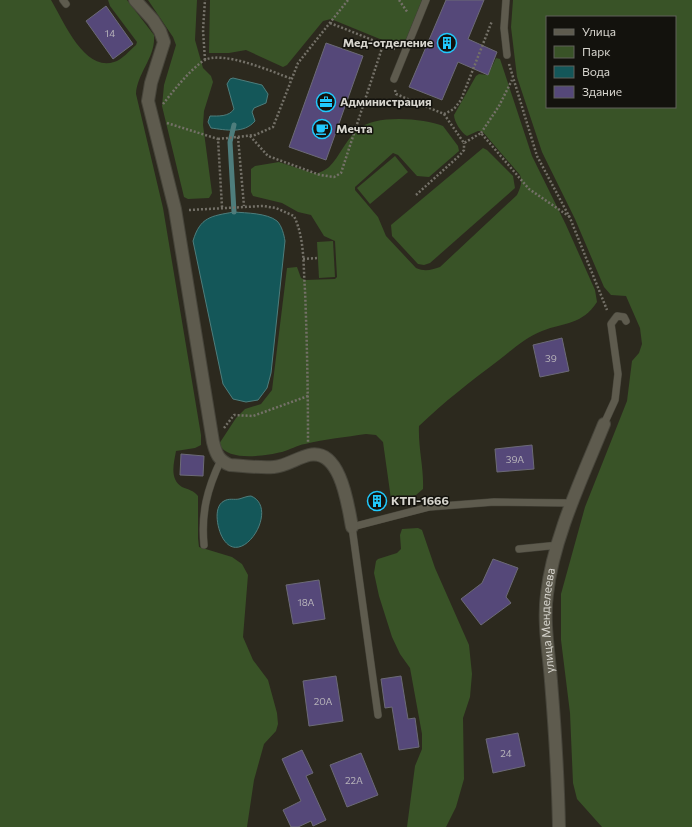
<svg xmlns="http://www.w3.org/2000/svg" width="692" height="827" viewBox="0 0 692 827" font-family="Commissioner,sans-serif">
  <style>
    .green { fill: #395327; fill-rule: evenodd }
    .water { fill: #145759; stroke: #4e7d7c }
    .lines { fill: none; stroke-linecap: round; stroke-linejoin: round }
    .stream { stroke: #4e7d7c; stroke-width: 5 }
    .building { fill: #554879; stroke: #6c6a77 }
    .lane-casing { stroke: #47453b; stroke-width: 8 }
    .street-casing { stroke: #47453b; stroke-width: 14 }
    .path { stroke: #747168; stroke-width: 2.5; stroke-dasharray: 2 2; stroke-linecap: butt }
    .lane { stroke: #5e5b4e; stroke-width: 7 }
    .street { stroke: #5e5b4e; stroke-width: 12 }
    .labels { text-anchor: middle; stroke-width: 3; stroke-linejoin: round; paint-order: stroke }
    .number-label { font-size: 10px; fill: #b6b2b9 }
    .poi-label { font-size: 12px; font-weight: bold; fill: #d7d5ce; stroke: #13120d; text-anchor: start }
    .street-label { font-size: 12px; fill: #d7d5ce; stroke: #13120d }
  </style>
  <rect width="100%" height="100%" fill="#2c291e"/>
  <g class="green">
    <path d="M0,0H51C63,20 84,72 114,62C122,60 130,50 136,45L137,42L110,6L108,0H127L154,35C156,57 137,73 136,94L163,208L201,435V445L195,448L176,451C174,463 169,479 182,487C189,490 193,490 198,496V538L199,547L232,557L242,564L248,575L243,637L253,660L268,680L277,713L278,724L276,731L264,744L254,780L247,827H0Z"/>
    <polygon points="148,0 197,0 195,40 203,68 211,76 213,82 204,111 203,125 212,193 209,198 188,199 184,197 162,106 164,85 176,45 173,37"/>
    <polygon points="210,0 422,0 405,42 397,46 331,19 323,21 287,65 283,67 246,50 229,53 209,53"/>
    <path d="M513,0H692V827H602L577,799L573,783L570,713L561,640V594L585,507L627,401L632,361L639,353L642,344L640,328L626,296L611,295L604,287L575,219L542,152L517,77L511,27ZM547,17H675V107H547Z"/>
    <path d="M496,58L500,59L532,156L566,225L595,290L597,302C582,325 565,322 542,331C526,337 512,350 499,360C471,381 444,402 419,426C418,448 424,468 423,489L416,495L396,501L391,499L383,442L376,435L366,434C346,437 325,439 305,444C297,445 290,450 282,452C264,456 228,462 219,444L236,418L245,409L261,404L272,390L287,268L297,267L301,278L305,280L335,279L337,277L335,241L324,236L311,215L298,212L282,203L253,196L251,192V169L255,166L279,162L316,174C320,172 326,170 329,167C340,156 345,141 357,130C374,114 423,118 443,126L458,146L459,151L429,177L417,176L398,155L393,153L355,187V190L378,217L386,236L416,268C425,272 431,270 440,267L517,195C520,188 523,182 520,175L482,131H478L467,136C461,133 454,121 454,115L476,76L479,74L488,75Z"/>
    <polygon points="483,148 487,150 513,176 515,188 430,263 424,265 418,264 392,236 391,225"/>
    <polygon points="395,156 408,172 370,204 357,188"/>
    <polygon points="333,241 335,277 319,278 317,242"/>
    <polygon points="418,528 422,530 435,568 469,645 472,674 470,697 463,718 464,779 456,807 446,827 407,827 415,766 422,749 422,734 410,668 400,654 392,637 379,596 374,573 376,561 378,559 397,553 401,549 400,535 402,529"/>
  </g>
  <g class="water">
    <path d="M233,78L262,85L268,94L266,103L254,108L252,112L255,121C244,134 226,130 211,128L208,122L210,116C218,116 229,117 234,109L227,84L230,79Z"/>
    <path d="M234,212C246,213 267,213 277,221C282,226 284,235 285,241L271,373L267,388L258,400L246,402L233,399L223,384L193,241C200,217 211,216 234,212Z"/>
    <path d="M251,496C280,508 243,568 224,540C218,532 212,507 224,501C229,498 234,500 239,499C243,498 247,496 251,496Z"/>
  </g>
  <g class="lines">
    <polyline class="stream" points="234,212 230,142 234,125"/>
  </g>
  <g class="building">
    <polygon points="446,0 484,0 468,39 497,52 488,75 458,62 442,100 409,87"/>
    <polygon points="106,6 133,44 113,59 86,21"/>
    <polygon points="326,43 363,56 326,160 289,147"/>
    <polygon points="562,338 569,371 540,377 533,345"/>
    <polygon points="532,445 534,469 497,472 495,449"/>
    <polygon points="181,454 204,456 203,476 180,475"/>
    <polygon points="493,559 518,568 506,597 511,603 481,625 461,599 482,583"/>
    <polygon points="319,580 325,619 293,624 286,585"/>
    <polygon points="336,676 343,721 309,726 303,681"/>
    <polygon points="401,676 408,719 415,718 419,747 399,750 392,707 385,708 381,679"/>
    <polygon points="518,733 525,766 493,773 486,739"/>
    <polygon points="302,750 313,773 306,776 326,820 313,826 311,821 298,827 291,827 283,810 301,801 282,759"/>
    <polygon points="361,753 378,795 347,807 330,765"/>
  </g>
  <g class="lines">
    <g class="lane-casing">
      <g id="lane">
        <polyline points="63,0 66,4"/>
        <polyline points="506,0 504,28 507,55"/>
        <polyline points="394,79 426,0"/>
        <polyline points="604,424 615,400 618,374 611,324 617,316 624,317 626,321"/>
        <path d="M204,545C201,513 207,489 221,460"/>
        <polyline points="519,549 559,545"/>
        <polyline points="378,715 352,527 429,507 494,502 572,503"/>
      </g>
    </g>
    <g class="street-casing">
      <g id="street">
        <path d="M135,0L153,20L160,31L164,42L151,83L148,101L175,209L213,442C216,454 219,461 230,465C244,466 259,468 274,467C286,466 297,458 309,455C341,448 348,506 352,527"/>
        <path id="s1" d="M559,827C558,778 555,730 551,681C549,653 543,622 547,594C553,538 583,476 604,424"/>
      </g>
    </g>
    <g class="path">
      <polyline points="399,0 408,13"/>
      <polyline points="330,23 395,49"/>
      <polyline points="205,60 203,30 205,0"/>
      <polyline points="509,64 537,156 570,218 607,310"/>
      <polyline points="395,90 396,94 444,114 454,109 461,100 492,21"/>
      <path d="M163,104C175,89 188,72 203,61C221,49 273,72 292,79"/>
      <polyline points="444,114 464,143 481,133 529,189 570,217"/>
      <polyline points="167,123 218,139 222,207"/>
      <polyline points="481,133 499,106 512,80"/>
      <polyline points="250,136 268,156 320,175 334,177 341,173 383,45"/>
      <polyline points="238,137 244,206"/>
      <polyline points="218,139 255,135 273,127 298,63 348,0"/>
      <polyline points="416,195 460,155 464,150 464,143"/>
      <path d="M189,210L263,206L276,208L294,216C305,239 303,265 305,290C307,341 308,391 308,442"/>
      <polyline points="303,259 318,258"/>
      <polyline points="224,428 234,415 253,416 308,396"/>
    </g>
    <use href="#lane" class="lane"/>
    <use href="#street" class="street"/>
  </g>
  <defs>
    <g id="building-ring" transform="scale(1)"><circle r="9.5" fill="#13120d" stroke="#21c9fd" stroke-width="1.5"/><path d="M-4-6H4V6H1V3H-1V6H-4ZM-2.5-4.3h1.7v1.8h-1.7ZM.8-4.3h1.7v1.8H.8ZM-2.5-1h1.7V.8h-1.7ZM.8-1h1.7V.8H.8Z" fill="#21c9fd"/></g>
    <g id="office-ring" transform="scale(1)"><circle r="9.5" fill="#13120d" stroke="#21c9fd" stroke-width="1.5"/><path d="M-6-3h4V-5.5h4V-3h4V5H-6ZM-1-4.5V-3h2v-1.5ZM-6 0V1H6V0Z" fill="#21c9fd"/></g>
    <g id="cafe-ring" transform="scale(1)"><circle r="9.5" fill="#13120d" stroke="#21c9fd" stroke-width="1.5"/><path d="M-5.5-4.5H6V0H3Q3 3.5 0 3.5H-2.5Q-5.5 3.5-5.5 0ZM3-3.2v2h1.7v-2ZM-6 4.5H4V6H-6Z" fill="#21c9fd"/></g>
  </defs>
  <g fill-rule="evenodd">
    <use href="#building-ring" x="447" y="43"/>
    <use href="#office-ring" x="326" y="102"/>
    <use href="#cafe-ring" x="322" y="129"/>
    <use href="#building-ring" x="377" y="501"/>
  </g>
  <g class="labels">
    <g class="number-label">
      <text x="110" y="37">14</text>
      <text x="551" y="362">39</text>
      <text x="515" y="463">39А</text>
      <text x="306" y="606">18А</text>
      <text x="323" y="705">20А</text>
      <text x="506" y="757">24</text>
      <text x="354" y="784">22А</text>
    </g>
    <g class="poi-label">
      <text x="433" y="47" text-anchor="end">Мед-отделение</text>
      <text x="340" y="106">Администрация</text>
      <text x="336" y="133">Мечта</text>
      <text x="391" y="505">КТП-1666</text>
    </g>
    <g class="street-label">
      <text dy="4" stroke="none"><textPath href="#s1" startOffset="207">улица Менделеева</textPath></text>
    </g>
  </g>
  <rect x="546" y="16" width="130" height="92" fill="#13120d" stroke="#61605a"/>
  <rect x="554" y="29" width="20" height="6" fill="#5e5b4e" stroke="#61605a"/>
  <text x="582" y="36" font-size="12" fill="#d7d5ce">Улица</text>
  <rect x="554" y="46" width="20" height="12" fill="#395327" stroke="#61605a"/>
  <text x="582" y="56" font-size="12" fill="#d7d5ce">Парк</text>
  <rect x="554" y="66" width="20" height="12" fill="#145759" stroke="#61605a"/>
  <text x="582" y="76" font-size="12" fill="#d7d5ce">Вода</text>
  <rect x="554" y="86" width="20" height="12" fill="#554879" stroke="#61605a"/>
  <text x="582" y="96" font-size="12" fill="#d7d5ce">Здание</text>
</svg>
